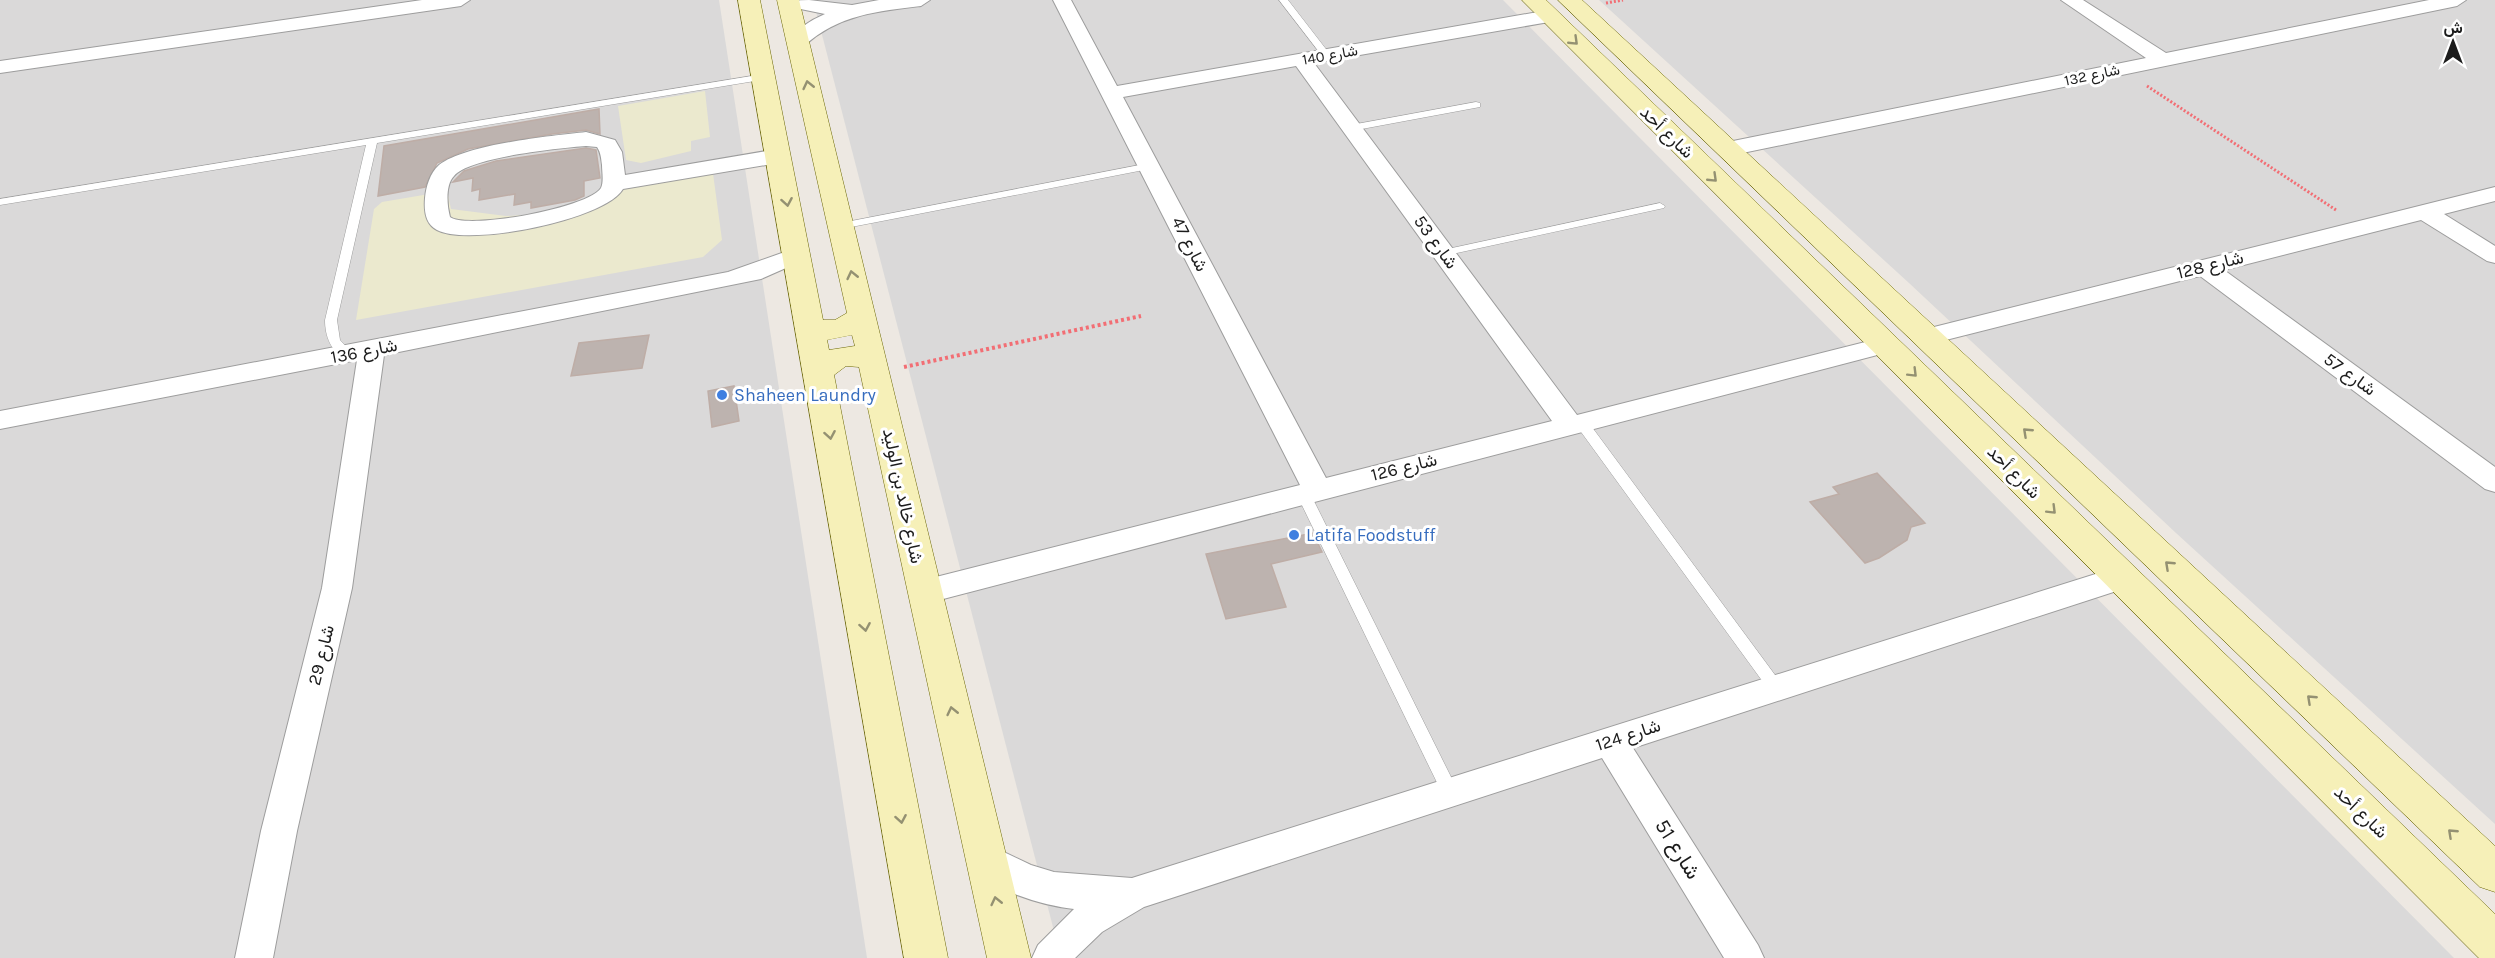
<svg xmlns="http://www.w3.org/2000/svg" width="2495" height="958" viewBox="0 0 2495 958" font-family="Karla,Vazirmatn,sans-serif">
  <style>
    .residential { fill: #dad9d9 }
    .farmland { fill: #ebe9ce }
    .building { fill: #bdb3af; stroke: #beada6; stroke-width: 1.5 }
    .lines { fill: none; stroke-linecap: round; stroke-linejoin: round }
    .lane-casing { stroke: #9d9d9d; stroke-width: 1 }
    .street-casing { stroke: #9d9d9d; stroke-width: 2 }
    .secondary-casing { stroke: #6d690a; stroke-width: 1 }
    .path-far1 { stroke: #f26e74; stroke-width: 3; stroke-dasharray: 2 2; stroke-linecap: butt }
    .path { stroke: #f26e74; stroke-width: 4; stroke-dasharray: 3 3; stroke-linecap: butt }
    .lane { fill: #fff; fill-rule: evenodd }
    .street { fill: #fff; fill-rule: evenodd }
    .secondary { fill: #f6f0b8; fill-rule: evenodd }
    .oneway { stroke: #949172 }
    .shop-dot { fill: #3f7fe0; stroke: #fff; stroke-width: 2 }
    .labels { text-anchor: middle; stroke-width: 6; stroke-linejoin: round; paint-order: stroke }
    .far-street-label { font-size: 15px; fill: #1c1c1c; stroke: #fff }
    .street-label { font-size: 18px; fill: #1c1c1c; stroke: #fff }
    .shop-label { font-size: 18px; fill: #366cbe; stroke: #fff; text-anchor: start }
    .near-street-label { font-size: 21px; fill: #1c1c1c; stroke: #fff }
  </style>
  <rect width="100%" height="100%" fill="#ede8e2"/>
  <g class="residential">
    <polygon points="0,0 719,0 867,958 0,958"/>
    <polygon points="813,0 1503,0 2454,958 1061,958"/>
    <polygon points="1599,0 2495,0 2495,824 2176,533 1909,283"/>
  </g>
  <g class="farmland">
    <polygon points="705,91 710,137 691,141 691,151 641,163 626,160 618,106"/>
    <polygon points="712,166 722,240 703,257 356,320 374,209 382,202 447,191 451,209 506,216 542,214 577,208 626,180"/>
  </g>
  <g class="building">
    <polygon points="599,109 600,134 586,130 552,134 468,149 437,163 425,187 378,196 384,146"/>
    <polygon points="586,148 596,150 600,178 584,181 584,196 575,200 531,208 531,202 514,205 515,194 479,200 480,189 472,191 473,178 453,182 464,171 496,161"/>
    <polygon points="649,335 642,368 571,376 579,343"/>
    <polygon points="734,386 739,421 712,427 708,391"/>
    <polygon points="1877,473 1925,523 1911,527 1907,540 1879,558 1865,563 1810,502 1839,494 1833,487"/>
    <polygon points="1313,533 1322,552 1271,564 1286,607 1226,619 1206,554"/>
  </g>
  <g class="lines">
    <g class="lane-casing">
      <g id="lane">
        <polygon points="1279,0 1288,0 1329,53 1329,57 1323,57"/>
        <path d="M764,74L769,77L767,79L377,143L337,320L340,340L353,354L347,358C331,353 325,336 325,320L366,145L0,205V199Z"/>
        <polygon points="1476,102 1480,103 1480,107 1351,131 1346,128 1351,125"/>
        <polygon points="1150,163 1155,166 1154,168 841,229 835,226 841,223"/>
        <polygon points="1660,203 1665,206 1664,208 1443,256 1437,253 1443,250"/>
        <polygon points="1581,418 1586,419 1781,683 1784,688 1781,693 1776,694 1771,693 1576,425 1575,422 1576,419"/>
        <polygon points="1303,488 1310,493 1456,787 1458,792 1456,797 1450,799 1444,797 1296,493"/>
      </g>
    </g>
    <g class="street-casing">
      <g id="street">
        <polygon points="422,0 470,0 461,6 0,73 0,61"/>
        <path d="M809,0L852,5L879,0H930L921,6C878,11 838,15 805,45H791L788,41C797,29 811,20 825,14L781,5L779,1Z"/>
        <path d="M1053,0H1071L1117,86L1549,10L1556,12L1559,16L1556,20L1549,22L1314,63L1577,415L1885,337L1894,339L1898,345L1894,351L1885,353L924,604L913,600L909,592L913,584L924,580L1300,485ZM1296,66L1552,421L1326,478L1123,97Z"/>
        <polygon points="2061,0 2083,0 2166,53 2429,0 2466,0 2457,6 1728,156 1720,154 1717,149 1720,144 1728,142 2146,58"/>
        <path d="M586,132L615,140L622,152L625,175L778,149L786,151L789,156L786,161L778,163L623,189C605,220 468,247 437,230C425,224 424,210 425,198C426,187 430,173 439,165C466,144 551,136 586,132ZM586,146L597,147C601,153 601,158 602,165C602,171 604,182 601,188C588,208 468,230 450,217C447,206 445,185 454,176C470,157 560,148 586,146Z"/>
        <polygon points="2495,187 2495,201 2444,214 2495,246 2495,263 2487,261 2421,220 2224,270 2495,467 2495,492 2485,489 2200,276 1926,345 1917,343 1913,337 1917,331 1926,329"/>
        <polygon points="796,248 804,250 808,255 804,260 761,279 384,355 352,588 297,831 273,958 235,958 261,831 322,588 357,360 0,429 0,411 728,272"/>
        <path d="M2121,566L2132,570L2136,578L2132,586L1633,748L1758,945L1764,958H1724L1602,758L1144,907L1102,932L1075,958H1032L1038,945L1074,909C1045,906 982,889 969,861L974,849L987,844L1031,865L1054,872L1132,878Z"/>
      </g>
    </g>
    <g class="secondary-casing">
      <g id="secondary">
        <path d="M738,0H760L823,320H835L847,313L777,0H799L1031,958H987L859,367L846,366L834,375L948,958H904ZM852,335L855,346L829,350L827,340Z"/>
        <polygon points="1522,0 1546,0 2495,914 2495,958 2479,958"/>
        <polygon points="1558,0 1582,0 2495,846 2495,892 2480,887"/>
      </g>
    </g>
    <g class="path-far1">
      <polyline points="1606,3 1623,0"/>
      <polyline points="2147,86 2336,210"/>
    </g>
    <polyline class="path" points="904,367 1141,316"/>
    <use href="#lane" class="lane"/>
    <use href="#street" class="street"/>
    <use href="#secondary" class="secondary"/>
  </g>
  <defs><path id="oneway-chevron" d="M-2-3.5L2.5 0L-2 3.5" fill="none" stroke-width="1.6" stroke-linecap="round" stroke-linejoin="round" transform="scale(1.5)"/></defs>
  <g class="oneway">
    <use href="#oneway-chevron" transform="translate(1574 41) rotate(44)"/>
    <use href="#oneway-chevron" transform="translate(808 85) rotate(-103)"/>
    <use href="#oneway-chevron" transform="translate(1713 178) rotate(44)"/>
    <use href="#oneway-chevron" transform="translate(787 202) rotate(80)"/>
    <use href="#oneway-chevron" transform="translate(852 275) rotate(-103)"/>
    <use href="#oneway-chevron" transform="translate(1913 373) rotate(45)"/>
    <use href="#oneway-chevron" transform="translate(2027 432) rotate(-137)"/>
    <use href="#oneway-chevron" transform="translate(830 435) rotate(80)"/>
    <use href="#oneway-chevron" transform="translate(2052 510) rotate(45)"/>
    <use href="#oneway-chevron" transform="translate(2169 565) rotate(-137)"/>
    <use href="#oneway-chevron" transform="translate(865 627) rotate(80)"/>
    <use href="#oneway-chevron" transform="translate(2311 699) rotate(-137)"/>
    <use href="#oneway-chevron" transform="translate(952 711) rotate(-103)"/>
    <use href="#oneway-chevron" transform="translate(901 819) rotate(80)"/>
    <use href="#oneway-chevron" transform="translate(2452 833) rotate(-137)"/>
    <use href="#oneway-chevron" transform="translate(996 901) rotate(-103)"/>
  </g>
  <g class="shop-dot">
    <circle cx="722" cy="395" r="6"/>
    <circle cx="1294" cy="535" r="6"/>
  </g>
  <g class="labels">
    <g class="far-street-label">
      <text transform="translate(1330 55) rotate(-10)" y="5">شارع 140</text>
      <text transform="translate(2092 75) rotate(-12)" y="5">شارع 132</text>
    </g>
    <g class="street-label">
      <text transform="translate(1667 132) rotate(44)" y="6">شارع أحد</text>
      <text transform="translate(1436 242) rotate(54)" y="6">شارع 53</text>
      <text transform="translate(1190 244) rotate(63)" y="6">شارع 47</text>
      <text transform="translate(2210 265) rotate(-14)" y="6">شارع 128</text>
      <text transform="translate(364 351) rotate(-11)" y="6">شارع 136</text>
      <text transform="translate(2350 374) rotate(36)" y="6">شارع 57</text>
      <text transform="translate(1404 467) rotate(-14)" y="6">شارع 126</text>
      <text transform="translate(2014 472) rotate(45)" y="6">شارع أحد</text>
      <text transform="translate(903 496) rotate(78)" y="6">شارع خالد بن الوليد</text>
      <text transform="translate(321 655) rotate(-76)" y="6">شارع 29</text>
      <text transform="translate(1628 735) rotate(-18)" y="6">شارع 124</text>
      <text transform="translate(2361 812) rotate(44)" y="6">شارع أحد</text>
    </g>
    <g class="shop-label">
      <text x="734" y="401">Shaheen Laundry</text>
      <text x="1306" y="541">Latifa Foodstuff</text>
    </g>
    <g class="near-street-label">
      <text transform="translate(1678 849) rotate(58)" y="7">شارع 51</text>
    </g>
  </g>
  <g transform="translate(2453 42)" stroke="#ffffff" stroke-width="4.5" paint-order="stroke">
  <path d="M0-4.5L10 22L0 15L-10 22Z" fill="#1c1c1c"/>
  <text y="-9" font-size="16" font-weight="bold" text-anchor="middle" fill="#1c1c1c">ش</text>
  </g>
</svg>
